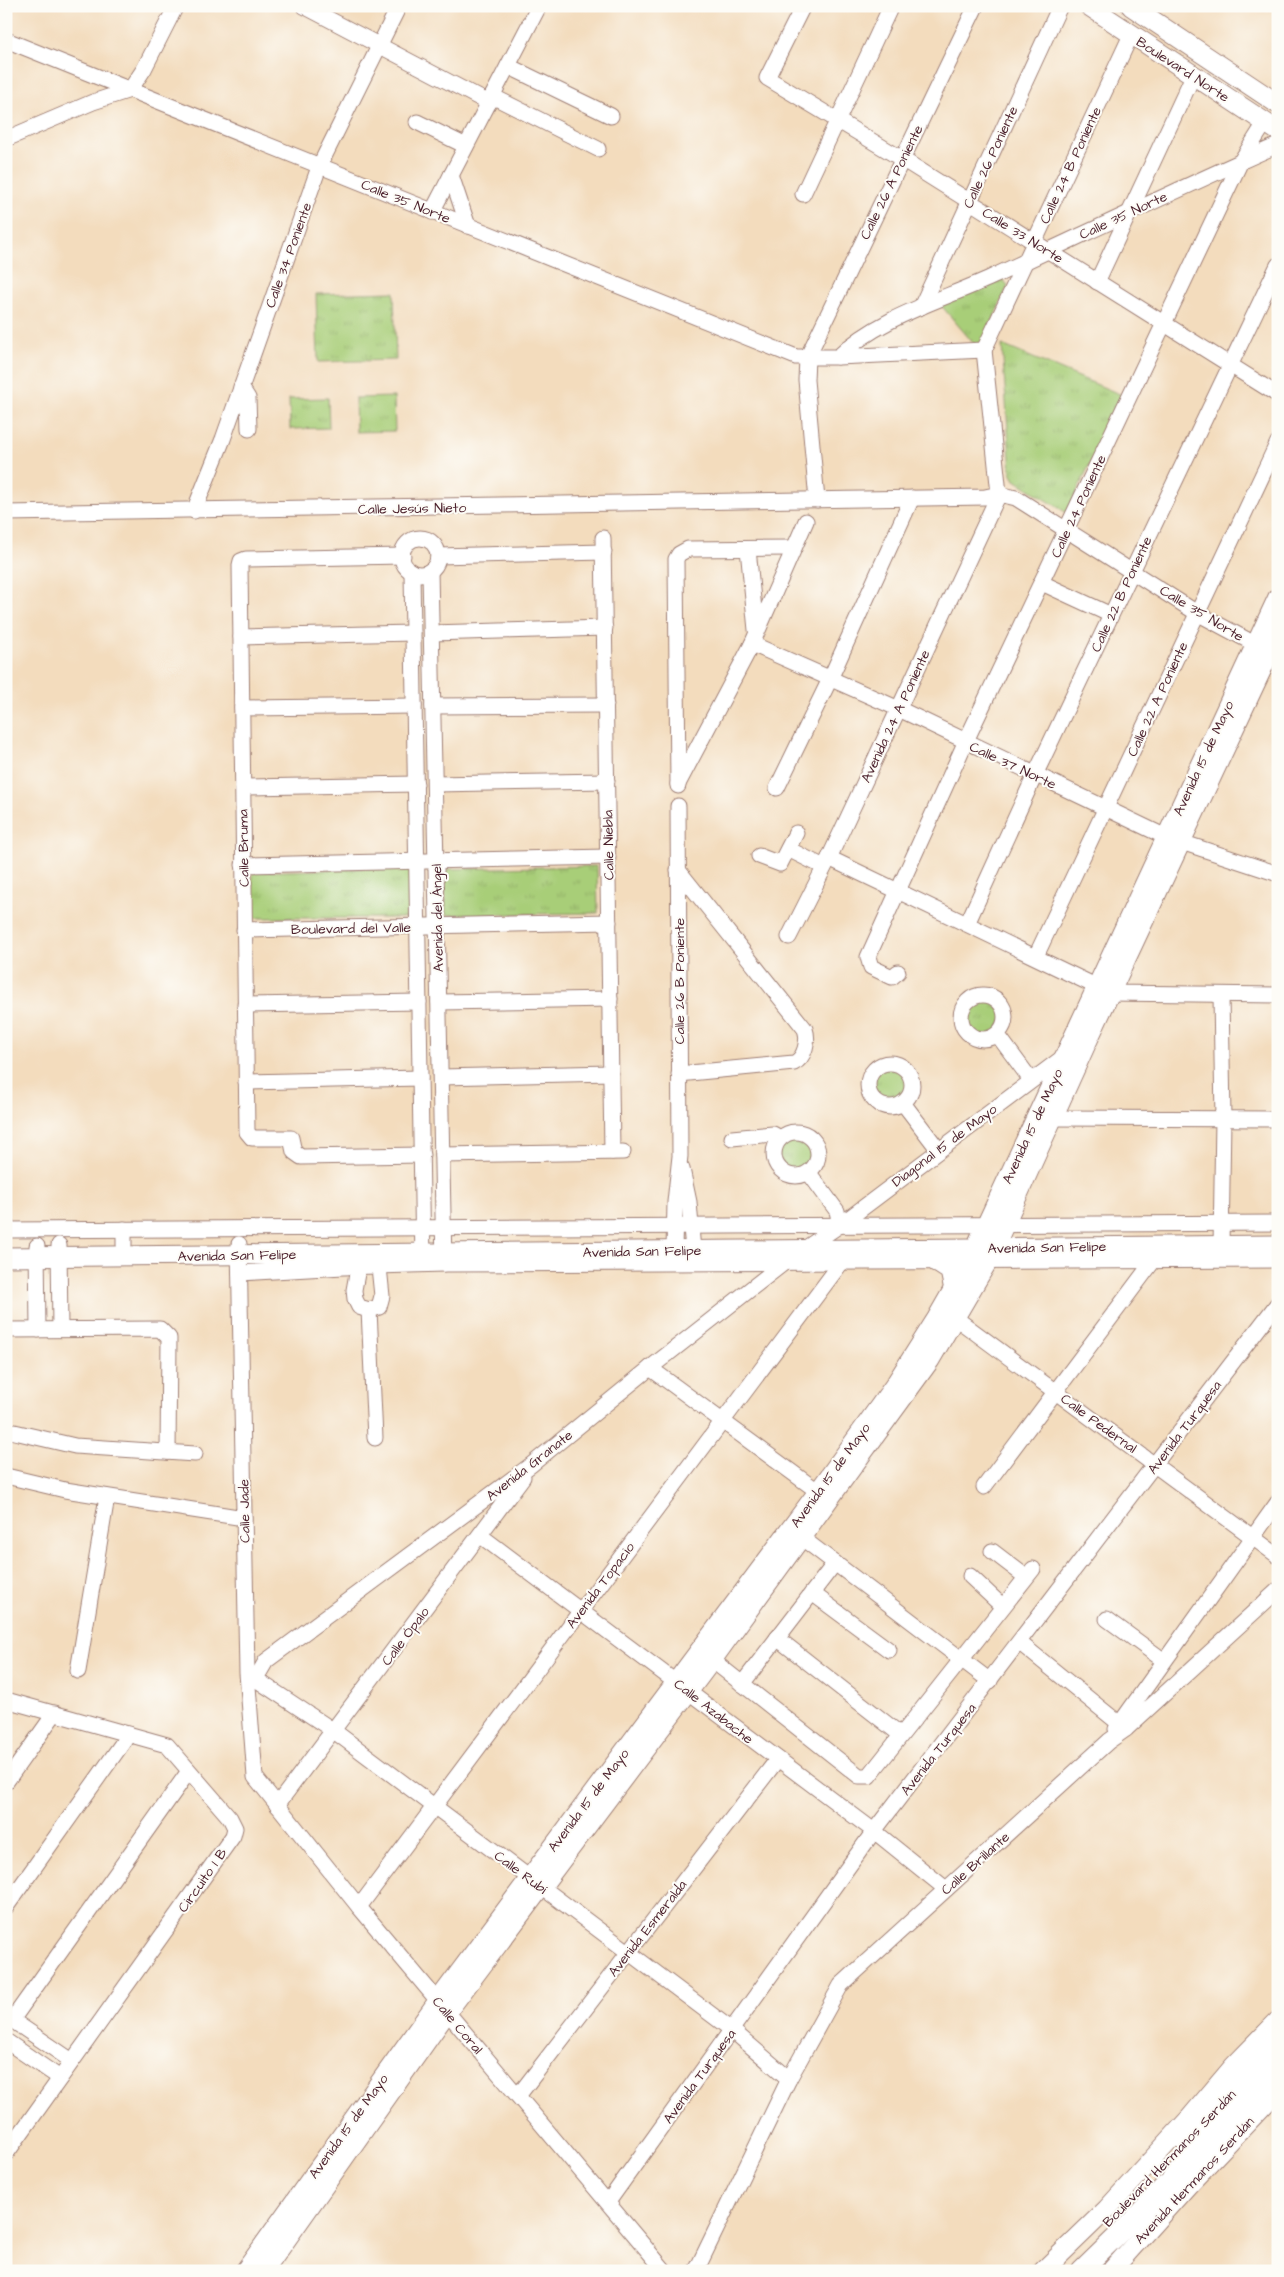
<svg xmlns="http://www.w3.org/2000/svg" width="1284" height="2277" viewBox="0 0 1284 2277" font-family="'Architects Daughter',sans-serif">
  <style>
    .grass { fill: url(#grass-tufts); stroke: #797652 }
    .lines { fill: none; stroke-linecap: round; stroke-linejoin: round }
    .minor-casing { stroke: #9e7e74; stroke-width: 17 }
    .major-casing { stroke: #9e7e74; stroke-width: 21 }
    .minor { stroke: #fff; stroke-width: 15 }
    .major { stroke: #fff; stroke-width: 19 }
    .labels { text-anchor: middle; stroke-width: 4; stroke-linejoin: round; paint-order: stroke }
    .street-label { font-size: 14px; fill: #4a1f2b; stroke: #fdfcf7 }
  </style>
  <defs>
    <pattern id="grass-tufts" width="24" height="20" patternUnits="userSpaceOnUse" patternTransform="scale(1.25)"><rect width="24" height="20" fill="#a8ce78"/><path d="M3 7l-1-3M5 7V3M7 7l1-3M15 17l-1-3M17 17v-4M19 17l1-3" fill="none" stroke="#92b068"/></pattern>
  </defs>
  <rect width="100%" height="100%" fill="#fdfcf7"/>
  <filter id="ink" filterUnits="userSpaceOnUse"><feTurbulence type="fractalNoise" baseFrequency=".02" numOctaves="2"/><feDisplacementMap in="SourceGraphic" scale="10" xChannelSelector="R" yChannelSelector="G"/><feConvolveMatrix kernelMatrix="1 2 1 2 8 2 1 2 1" color-interpolation-filters="sRGB"/></filter>
  <filter id="wash" filterUnits="userSpaceOnUse"><feTurbulence type="fractalNoise" baseFrequency=".0096" numOctaves="4" result="noise"/><feDisplacementMap in="SourceGraphic" scale="20" xChannelSelector="R" yChannelSelector="G"/><feGaussianBlur stdDeviation="1.12" result="paint"/><feColorMatrix in="noise" values="0 0 0 0 0 0 0 0 0 0 0 0 0 0 0 0 0 1.4 0 .05"/><feComposite in="paint" operator="in"/></filter>
  <g filter="url(#wash)">
    <rect width="100%" height="100%" fill="#f3dcbd"/>
    <g class="grass">
      <polygon points="1001,278 1008,286 983,342 975,345 939,303"/>
      <polygon points="394,292 396,360 318,362 316,294"/>
      <polygon points="1002,345 1122,395 1067,513 1015,480 1011,473"/>
      <polygon points="394,397 395,431 356,432 355,398"/>
      <polygon points="328,398 329,428 290,429 289,399"/>
      <polygon points="597,866 598,913 446,915 444,869"/>
      <polygon points="412,867 411,918 251,918 253,872"/>
      <polygon points="992,999 1004,1016 996,1033 977,1035 965,1018 973,1000"/>
      <polygon points="899,1066 910,1083 902,1101 883,1103 871,1085 879,1068"/>
      <polygon points="804,1135 816,1153 808,1170 788,1172 777,1155 785,1137"/>
    </g>
  </g>
  <g filter="url(#ink)">
    <g class="lines">
      <g class="minor-casing">
        <g id="minor">
          <polyline points="304,6 489,103"/>
          <polyline points="803,6 767,78 902,159 1278,395"/>
          <polyline points="6,40 796,357 838,357 984,350"/>
          <polyline points="508,66 611,116"/>
          <polyline points="492,96 598,149"/>
          <polyline points="417,122 466,146"/>
          <polyline points="6,139 93,102 130,90 144,69 176,6"/>
          <polyline points="451,175 468,226"/>
          <polyline points="803,194 891,6"/>
          <polyline points="432,212 539,6"/>
          <polyline points="1097,282 1193,76"/>
          <polyline points="921,307 1060,6"/>
          <polyline points="984,350 1131,35"/>
          <path d="M838,357C879,317 940,301 992,277C1087,233 1182,187 1278,145"/>
          <polyline points="241,387 248,398 249,429"/>
          <polyline points="817,500 806,380 807,358 976,6"/>
          <polyline points="194,511 223,439 319,167 399,6"/>
          <polyline points="6,513 985,497 999,494 1016,498 1197,613 1266,650"/>
          <polyline points="603,538 612,1152"/>
          <circle cx="420" cy="556" r="18"/>
          <polyline points="748,549 756,630"/>
          <polyline points="403,556 246,559 241,561 240,565 247,1132 252,1138 291,1138 294,1152 301,1157 422,1155"/>
          <polyline points="438,556 604,552"/>
          <polyline points="430,571 444,1264"/>
          <polyline points="412,572 423,1263"/>
          <polyline points="1042,583 1111,615"/>
          <polyline points="432,633 605,628"/>
          <polyline points="241,637 413,633"/>
          <polyline points="752,644 899,709 1166,837 1278,874"/>
          <polyline points="433,706 606,705"/>
          <polyline points="242,708 414,706"/>
          <polyline points="435,784 607,781"/>
          <polyline points="678,784 752,644 806,521"/>
          <polyline points="678,786 676,559 679,554 688,549 793,548"/>
          <polyline points="243,787 416,784"/>
          <polyline points="777,788 830,679 912,498"/>
          <polyline points="788,849 824,867"/>
          <polyline points="759,856 780,864 796,833"/>
          <polyline points="829,858 1110,993 1278,995"/>
          <polyline points="243,865 608,857"/>
          <path d="M678,870L805,1029C809,1040 805,1058 794,1063L679,1074"/>
          <polyline points="967,924 1035,775 1278,265"/>
          <polyline points="244,930 609,922"/>
          <polyline points="789,937 829,858 999,494 984,350"/>
          <polyline points="1036,956 1278,442"/>
          <polyline points="898,972 892,977 871,967 868,957 965,743 1241,161 1265,123"/>
          <circle cx="983" cy="1017" r="22"/>
          <polyline points="439,1002 610,999"/>
          <polyline points="245,1005 419,1002"/>
          <polyline points="997,1034 1031,1080"/>
          <circle cx="890" cy="1085" r="22"/>
          <polyline points="441,1077 611,1073"/>
          <polyline points="246,1082 420,1078"/>
          <polyline points="903,1103 938,1149"/>
          <polyline points="1054,1118 1278,1119"/>
          <circle cx="796" cy="1154" r="22"/>
          <polyline points="732,1138 773,1134 780,1138"/>
          <polyline points="442,1155 623,1152"/>
          <polyline points="682,1169 689,1202 693,1251"/>
          <polyline points="809,1173 837,1211 840,1225"/>
          <polyline points="124,1229 124,1245"/>
          <polyline points="6,1230 1278,1223"/>
          <polyline points="239,1244 247,1673 255,1777 359,1907 665,2271"/>
          <polyline points="59,1245 60,1329"/>
          <polyline points="37,1246 38,1330"/>
          <polyline points="1221,1246 1223,1119 1221,995"/>
          <polyline points="674,1251 675,1202 680,1156 678,806"/>
          <polyline points="358,1268 354,1290 355,1299 359,1307 369,1310 379,1307 382,1296 379,1267"/>
          <polyline points="240,1273 343,1267 444,1264 1278,1260"/>
          <polyline points="369,1310 375,1438"/>
          <polyline points="946,1311 1278,1556"/>
          <polyline points="6,1330 160,1329 169,1338 168,1452"/>
          <polyline points="650,1368 827,1498"/>
          <polyline points="6,1430 75,1446 195,1454"/>
          <polyline points="6,1476 65,1490 244,1518"/>
          <polyline points="984,1487 1154,1260"/>
          <polyline points="481,1536 874,1831 946,1889"/>
          <polyline points="802,1538 990,1681"/>
          <polyline points="992,1551 1026,1577"/>
          <polyline points="970,1576 1002,1606"/>
          <polyline points="812,1593 889,1650"/>
          <polyline points="1107,1619 1163,1660"/>
          <polyline points="777,1638 901,1735"/>
          <polyline points="1020,1643 1126,1729"/>
          <polyline points="712,1660 859,1776 869,1776 1033,1569"/>
          <polyline points="78,1671 107,1497"/>
          <polyline points="248,1674 334,1731 732,2030 789,2079"/>
          <polyline points="255,1680 266,1661 531,1465 650,1368 785,1262 840,1225 1066,1055"/>
          <polyline points="742,1684 835,1563"/>
          <polyline points="6,1700 167,1745 230,1818 235,1828 233,1836 6,2154"/>
          <polyline points="1116,1729 1278,1502"/>
          <polyline points="6,1782 55,1713"/>
          <polyline points="277,1805 523,1477"/>
          <polyline points="6,1907 129,1734"/>
          <polyline points="359,1907 841,1263"/>
          <polyline points="6,2016 72,2061"/>
          <polyline points="12,2020 189,1771"/>
          <polyline points="6,2041 60,2078"/>
          <polyline points="518,2096 777,1760"/>
          <polyline points="608,2202 874,1831 1278,1303"/>
          <polyline points="696,2271 789,2079 841,1985 1109,1741 1126,1729 1278,1590"/>
        </g>
      </g>
      <g class="major-casing">
        <g id="major">
          <polyline points="1089,6 1278,131"/>
          <polyline points="1131,6 1278,104"/>
          <polyline points="6,1257 1278,1245"/>
          <polyline points="936,1262 950,1271 954,1290"/>
          <polyline points="1185,2142 1278,2045"/>
          <polyline points="245,2271 438,2001 818,1492 894,1386 937,1318 969,1262 1278,597"/>
          <polyline points="264,2271 447,2012 712,1660 930,1360 988,1261 1087,1042 1278,635"/>
          <polyline points="1043,2271 1107,2209 1190,2118 1234,2066 1278,2021"/>
          <polyline points="1081,2271 1121,2232 1278,2065"/>
          <polyline points="1111,2271 1188,2185 1278,2090"/>
        </g>
      </g>
      <use href="#minor" class="minor"/>
      <use href="#major" class="major"/>
    </g>
  </g>
  <g class="labels">
    <g class="street-label">
      <text transform="translate(1183 69) rotate(33)" y="5">Boulevard Norte</text>
      <text transform="translate(990 157) rotate(-65)" y="5">Calle 26 Poniente</text>
      <text transform="translate(1070 165) rotate(-65)" y="5">Calle 24 B Poniente</text>
      <text transform="translate(891 182) rotate(-64)" y="5">Calle 26 A Poniente</text>
      <text transform="translate(406 201) rotate(22)" y="5">Calle 35 Norte</text>
      <text transform="translate(1123 215) rotate(-25)" y="5">Calle 35 Norte</text>
      <text transform="translate(1023 235) rotate(32)" y="5">Calle 33 Norte</text>
      <text transform="translate(288 255) rotate(-70)" y="5">Calle 34 Poniente</text>
      <text transform="translate(1078 506) rotate(-65)" y="5">Calle 24 Poniente</text>
      <text transform="translate(412 508) rotate(-1)" y="5">Calle Jesús Nieto</text>
      <text transform="translate(1121 594) rotate(-65)" y="5">Calle 22 B Poniente</text>
      <text transform="translate(1202 613) rotate(31)" y="5">Calle 35 Norte</text>
      <text transform="translate(1157 699) rotate(-65)" y="5">Calle 22 A Poniente</text>
      <text transform="translate(895 716) rotate(-65)" y="5">Avenida 24 A Poniente</text>
      <text transform="translate(1203 758) rotate(-65)" y="5">Avenida 15 de Mayo</text>
      <text transform="translate(1013 765) rotate(25)" y="5">Calle 37 Norte</text>
      <text transform="translate(608 845) rotate(-91)" y="5">Calle Niebla</text>
      <text transform="translate(243 848) rotate(-91)" y="5">Calle Bruma</text>
      <text transform="translate(437 918) rotate(-91)" y="5">Avenida del Ángel</text>
      <text transform="translate(351 928) rotate(-1)" y="5">Boulevard del Valle</text>
      <text transform="translate(679 981) rotate(-90)" y="5">Calle 26 B Poniente</text>
      <text transform="translate(1032 1126) rotate(-65)" y="5">Avenida 15 de Mayo</text>
      <text transform="translate(944 1145) rotate(-37)" y="5">Diagonal 15 de Mayo</text>
      <text transform="translate(1047 1247) rotate(-1)" y="5">Avenida San Felipe</text>
      <text transform="translate(642 1251) rotate(-1)" y="5">Avenida San Felipe</text>
      <text transform="translate(237 1255) rotate(-1)" y="5">Avenida San Felipe</text>
      <text transform="translate(1099 1423) rotate(36)" y="5">Calle Pedernal</text>
      <text transform="translate(1184 1427) rotate(-53)" y="5">Avenida Turquesa</text>
      <text transform="translate(529 1465) rotate(-38)" y="5">Avenida Granate</text>
      <text transform="translate(830 1475) rotate(-54)" y="5">Avenida 15 de Mayo</text>
      <text transform="translate(244 1511) rotate(-91)" y="5">Calle Jade</text>
      <text transform="translate(600 1585) rotate(-53)" y="5">Avenida Topacio</text>
      <text transform="translate(405 1636) rotate(-53)" y="5">Calle Ópalo</text>
      <text transform="translate(714 1711) rotate(38)" y="5">Calle Azabache</text>
      <text transform="translate(938 1749) rotate(-52)" y="5">Avenida Turquesa</text>
      <text transform="translate(588 1800) rotate(-53)" y="5">Avenida 15 de Mayo</text>
      <text transform="translate(975 1863) rotate(-42)" y="5">Calle Brillante</text>
      <text transform="translate(521 1872) rotate(37)" y="5">Calle Rubí</text>
      <text transform="translate(202 1880) rotate(-55)" y="5">Circuito 1 B</text>
      <text transform="translate(647 1928) rotate(-52)" y="5">Avenida Esmeralda</text>
      <text transform="translate(458 2025) rotate(50)" y="5">Calle Coral</text>
      <text transform="translate(699 2076) rotate(-54)" y="5">Avenida Turquesa</text>
      <text transform="translate(348 2126) rotate(-54)" y="5">Avenida 15 de Mayo</text>
      <text transform="translate(1169 2158) rotate(-46)" y="5">Boulevard Hermanos Serdán</text>
      <text transform="translate(1194 2180) rotate(-47)" y="5">Avenida Hermanos Serdán</text>
    </g>
  </g>
  <rect width="1284" height="2277" fill="none" stroke="#fdfcf7" stroke-width="25"/>
</svg>
